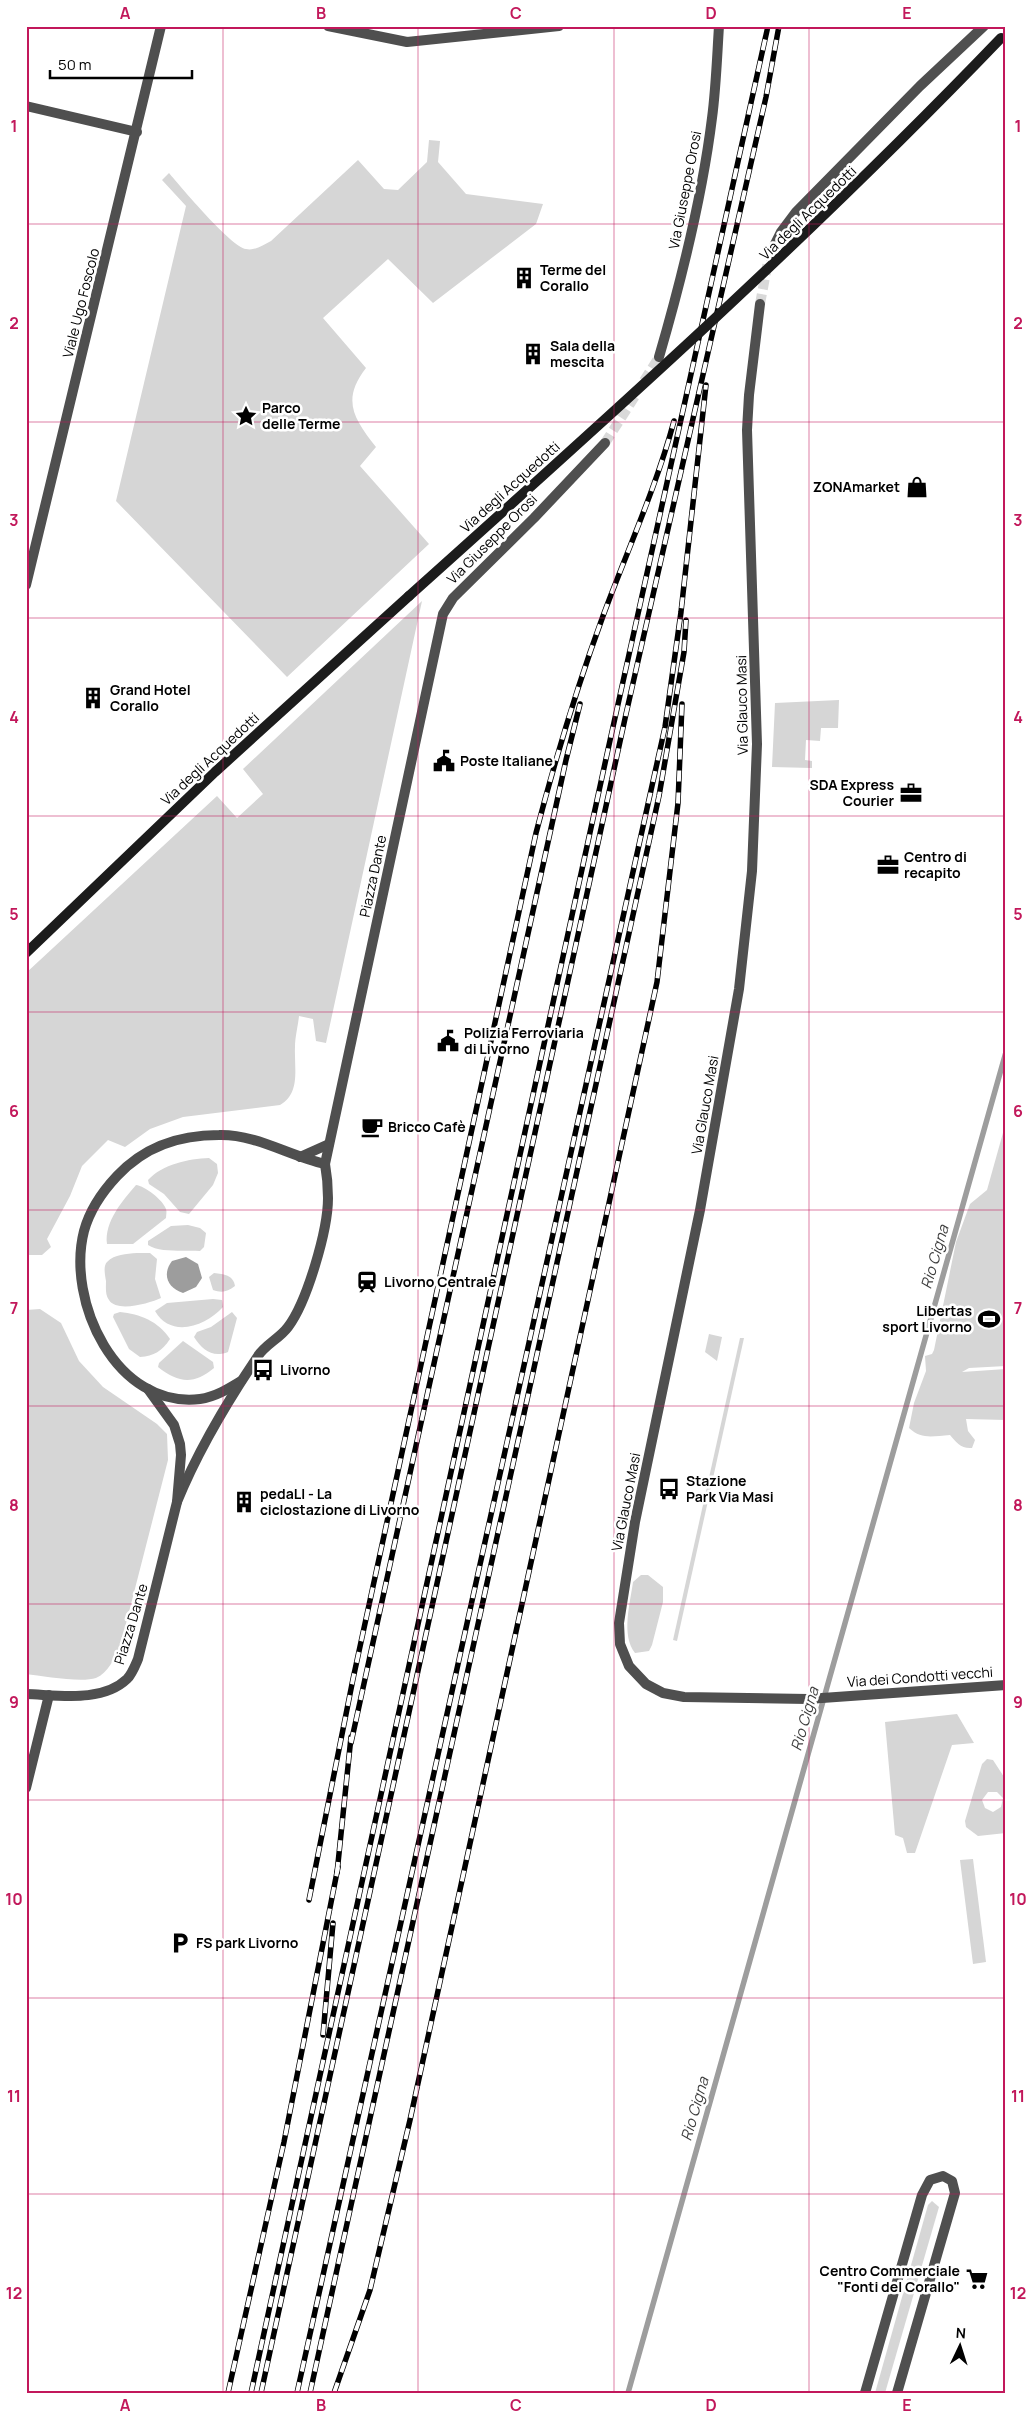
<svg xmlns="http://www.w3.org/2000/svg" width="1032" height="2419" viewBox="0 0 1032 2419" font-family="Manrope,sans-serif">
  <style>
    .green { fill: #d6d6d6; fill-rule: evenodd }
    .water { fill: #9d9d9d }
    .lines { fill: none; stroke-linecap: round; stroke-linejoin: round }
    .stream { stroke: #9d9d9d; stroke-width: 5.5 }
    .street-tunnel { stroke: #d9d9d9; stroke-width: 10; stroke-dasharray: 10 5; stroke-linecap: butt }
    .street { stroke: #4f4f4f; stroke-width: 10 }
    .secondary { stroke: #1c1c1c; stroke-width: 10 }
    .rail-casing { stroke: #000; stroke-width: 5.5 }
    .rail { stroke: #fff; stroke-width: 4; stroke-dasharray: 11; stroke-linecap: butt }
    .secondary-bridge { stroke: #1c1c1c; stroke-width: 10 }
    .grid { fill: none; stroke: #c2185b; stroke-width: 1; stroke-opacity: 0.55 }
    .labels { text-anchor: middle; stroke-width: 5; stroke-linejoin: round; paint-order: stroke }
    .street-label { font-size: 14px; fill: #000; stroke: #fff }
    .poi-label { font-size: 14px; font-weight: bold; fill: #000; stroke: #fff; text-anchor: start }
    .water-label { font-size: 15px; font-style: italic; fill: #3e3e3e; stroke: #fff }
    .neatline { fill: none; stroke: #c2185b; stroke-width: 2 }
    .grid-label { font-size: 16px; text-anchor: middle; font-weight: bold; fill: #c2185b }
  </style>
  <rect width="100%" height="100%" fill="#fff"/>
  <g class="green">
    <path d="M429,140L440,141L438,162L466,194L543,204L536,224L433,303L388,259L323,318L366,368C341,400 354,419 376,447L360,466L429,544L287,677L116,501L186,206L162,180L169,173C181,187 231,247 246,249C255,251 263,245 271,241L358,160L384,189L398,190L427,162Z"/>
    <path d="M422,601L326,1043L316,1041L313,1019L299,1016C298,1026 295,1037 295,1047C294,1068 301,1093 280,1105L183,1117L150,1129L125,1147L108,1140L82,1166L70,1196L47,1239L51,1247L42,1255H26V973L217,796L237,818L263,794L243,769Z"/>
    <polygon points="839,700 838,728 821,728 820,741 806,740 805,760 812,761 812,768 772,767 775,703"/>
    <path d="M1006,1122V1366L969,1368L962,1372L1006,1369V1420L966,1419L968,1431L975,1440L972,1448C961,1449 956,1442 950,1435C933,1436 922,1440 909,1428L914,1403L926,1371L925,1356L932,1354L934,1350L956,1242L970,1204L987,1190Z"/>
    <path d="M209,1158L217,1164L218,1173L213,1185L189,1214L180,1212L164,1194L149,1184L148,1180C163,1164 188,1159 209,1158Z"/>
    <path d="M136,1185C145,1186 163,1200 166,1209C167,1212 166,1215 166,1218L133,1244H107C104,1222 123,1200 136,1185Z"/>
    <path d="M188,1225L200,1228L206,1233L204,1247L200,1251C185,1250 160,1253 148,1245V1241L171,1226Z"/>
    <path d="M137,1253H150L157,1259L155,1279L161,1298C150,1303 117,1313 109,1300C105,1295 106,1287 106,1281C105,1275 103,1266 107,1262C115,1254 126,1254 137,1253Z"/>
    <path d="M214,1273C224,1274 233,1275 235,1286C227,1292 222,1293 213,1290L209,1277Z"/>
    <path d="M213,1299L222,1300L223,1307C206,1326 171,1339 155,1311L167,1303Z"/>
    <path d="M40,1309L61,1323L79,1361L103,1387L157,1424L167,1434L168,1460L120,1647C115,1657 108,1673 96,1678C81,1683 43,1676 26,1674V1310Z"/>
    <path d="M120,1312C140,1314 158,1321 170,1339C162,1351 154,1356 140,1357L129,1349L113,1317L114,1314Z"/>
    <path d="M232,1312L237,1318L228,1352C213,1358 202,1350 194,1337L197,1332L211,1327Z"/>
    <polygon points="709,1334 722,1337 717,1361 705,1352"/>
    <polygon points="740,1338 744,1338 677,1641 673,1640"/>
    <path d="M183,1341L213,1362L214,1368C194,1385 178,1383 158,1367L159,1363Z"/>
    <path d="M641,1575H648L663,1587V1602L652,1645L649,1651L635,1653C621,1635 630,1604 633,1582Z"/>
    <polygon points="957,1714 974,1743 952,1745 915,1853 907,1853 903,1838 895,1835 885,1722"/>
    <path d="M987,1759L993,1760L1006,1780V1833L978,1836L966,1827L965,1821L982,1764ZM988,1792H997L1003,1798L1001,1807L993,1812L985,1808L982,1800Z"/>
    <polygon points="973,1859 986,1962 973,1964 960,1860"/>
    <polygon points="932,2201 939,2207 885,2393 875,2393 928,2205"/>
  </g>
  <path class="water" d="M186,1257L198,1264L202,1278L196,1287L183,1293C167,1288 162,1274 172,1261Z"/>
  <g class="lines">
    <polyline class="stream" points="628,2393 1006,1052"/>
    <g class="street-tunnel">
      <polyline points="760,304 769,256"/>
      <polyline points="644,381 659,357"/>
      <polyline points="605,443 637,393"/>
    </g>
    <g class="street">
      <polyline points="328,26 407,42 559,26"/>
      <polyline points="26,106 137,132"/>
      <polyline points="769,256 781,232 796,212 920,86 984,26"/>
      <polyline points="760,304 749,395 747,430 757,744 752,871 739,989 700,1210 635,1522 619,1623 620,1644 629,1666 646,1684 663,1693 684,1697 808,1699 1006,1685"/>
      <path d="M659,357C682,278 702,199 712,118C716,88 717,57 719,26"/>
      <polyline points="26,585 161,26"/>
      <polyline points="300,1157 329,1144"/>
      <path d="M241,1381C228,1389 215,1397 200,1399C116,1409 66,1301 84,1231C90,1209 102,1192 117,1176C145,1146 179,1135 219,1135C256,1134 289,1156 325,1164"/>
      <path d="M177,1502C198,1450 227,1402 258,1356C265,1345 280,1338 288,1327C307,1302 328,1230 328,1198C328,1186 327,1175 325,1164L443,614L453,598L534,518L605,443"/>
      <path d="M26,1694C58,1695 102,1703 127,1679C132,1674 135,1666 138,1659L177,1502L181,1455L180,1444L174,1425L148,1389"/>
      <polyline points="26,1788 49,1695"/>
      <polyline points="865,2393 922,2195 930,2180 943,2176 952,2181 955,2193 897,2393"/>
    </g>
    <polyline class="secondary" points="26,953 215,772 409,596"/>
    <g class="rail-casing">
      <g id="rail">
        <polyline points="351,1743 566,760 580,704"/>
        <polyline points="337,1873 351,1737"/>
        <path d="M309,1900L353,1679L536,833C555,760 577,687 603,616C627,551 656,488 674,421"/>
        <polyline points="323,2035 333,1923"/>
        <polyline points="228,2393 284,2142 338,1867"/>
        <polyline points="251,2393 609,745 768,26"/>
        <polyline points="261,2393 626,714 766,97 779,26"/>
        <polyline points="297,2393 665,727 681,612 706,385"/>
        <polyline points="310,2393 659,796 684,652 686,620"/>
        <polyline points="334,2393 370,2290 410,2120 657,982 678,803 682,704"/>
      </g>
    </g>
    <use href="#rail" class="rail"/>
    <path class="secondary-bridge" d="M409,596C611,415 813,234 1001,38"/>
  </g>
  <path class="grid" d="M223,26V2393M418,26V2393M614,26V2393M809,26V2393M26,224H1006M26,422H1006M26,618H1006M26,816H1006M26,1012H1006M26,1210H1006M26,1406H1006M26,1604H1006M26,1800H1006M26,1998H1006M26,2194H1006"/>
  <defs>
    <g id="building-bare" transform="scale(1.725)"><path d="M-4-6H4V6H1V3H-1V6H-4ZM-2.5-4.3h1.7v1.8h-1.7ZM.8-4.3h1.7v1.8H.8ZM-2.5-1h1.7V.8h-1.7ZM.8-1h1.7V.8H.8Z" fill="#000" stroke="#fff" stroke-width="2.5" paint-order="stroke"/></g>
    <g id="sight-bare" transform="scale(1.725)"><path d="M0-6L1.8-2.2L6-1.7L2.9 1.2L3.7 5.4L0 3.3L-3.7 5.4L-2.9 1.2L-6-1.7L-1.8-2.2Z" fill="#000" stroke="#fff" stroke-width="2.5" paint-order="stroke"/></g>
    <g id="shop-bare" transform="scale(1.725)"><path d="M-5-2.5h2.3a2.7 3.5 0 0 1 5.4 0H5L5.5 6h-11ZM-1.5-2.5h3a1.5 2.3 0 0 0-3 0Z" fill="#000" stroke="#fff" stroke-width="2.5" paint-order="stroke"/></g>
    <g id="civic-bare" transform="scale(1.725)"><path d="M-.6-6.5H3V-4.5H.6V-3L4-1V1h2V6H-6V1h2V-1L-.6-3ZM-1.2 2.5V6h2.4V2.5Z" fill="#000" stroke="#fff" stroke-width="2.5" paint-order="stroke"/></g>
    <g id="office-bare" transform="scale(1.725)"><path d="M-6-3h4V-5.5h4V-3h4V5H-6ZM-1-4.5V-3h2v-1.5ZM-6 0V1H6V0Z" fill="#000" stroke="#fff" stroke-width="2.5" paint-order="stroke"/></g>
    <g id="cafe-bare" transform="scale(1.725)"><path d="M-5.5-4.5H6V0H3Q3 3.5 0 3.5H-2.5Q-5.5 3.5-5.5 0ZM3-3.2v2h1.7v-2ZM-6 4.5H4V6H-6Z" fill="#000" stroke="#fff" stroke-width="2.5" paint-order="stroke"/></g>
    <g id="station-bare" transform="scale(1.725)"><path d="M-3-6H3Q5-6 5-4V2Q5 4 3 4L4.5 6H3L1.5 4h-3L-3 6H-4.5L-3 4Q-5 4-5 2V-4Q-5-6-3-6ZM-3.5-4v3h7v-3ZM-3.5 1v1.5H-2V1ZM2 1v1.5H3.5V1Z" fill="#000" stroke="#fff" stroke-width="2.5" paint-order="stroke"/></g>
    <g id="stadium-bare" transform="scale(1.725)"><path d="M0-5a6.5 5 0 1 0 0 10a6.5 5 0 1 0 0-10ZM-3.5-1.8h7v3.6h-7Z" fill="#000" stroke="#fff" stroke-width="2.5" paint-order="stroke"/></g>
    <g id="bus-bare" transform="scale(1.725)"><path d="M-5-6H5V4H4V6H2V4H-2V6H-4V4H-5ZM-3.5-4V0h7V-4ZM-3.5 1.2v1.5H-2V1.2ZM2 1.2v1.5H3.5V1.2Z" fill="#000" stroke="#fff" stroke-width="2.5" paint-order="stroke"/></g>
    <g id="parking-bare" transform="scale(1.725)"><path d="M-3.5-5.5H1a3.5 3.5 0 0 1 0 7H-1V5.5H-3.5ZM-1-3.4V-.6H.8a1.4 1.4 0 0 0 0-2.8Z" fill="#000" stroke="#fff" stroke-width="2.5" paint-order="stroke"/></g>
    <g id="supermarket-bare" transform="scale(1.725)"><path d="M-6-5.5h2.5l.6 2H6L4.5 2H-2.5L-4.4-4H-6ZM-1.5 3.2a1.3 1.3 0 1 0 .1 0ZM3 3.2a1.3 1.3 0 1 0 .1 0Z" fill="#000" stroke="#fff" stroke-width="2.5" paint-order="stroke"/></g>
  </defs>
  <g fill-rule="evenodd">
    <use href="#building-bare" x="524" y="278"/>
    <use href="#building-bare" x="533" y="354"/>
    <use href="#sight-bare" x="246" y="416"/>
    <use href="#shop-bare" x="917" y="487"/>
    <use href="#building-bare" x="93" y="698"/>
    <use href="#civic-bare" x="444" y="761"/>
    <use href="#office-bare" x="911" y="793"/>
    <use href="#office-bare" x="888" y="865"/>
    <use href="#civic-bare" x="448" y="1041"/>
    <use href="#cafe-bare" x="372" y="1127"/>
    <use href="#station-bare" x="367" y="1282"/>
    <use href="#stadium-bare" x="989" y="1319"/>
    <use href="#bus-bare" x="263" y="1370"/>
    <use href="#bus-bare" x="669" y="1489"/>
    <use href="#building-bare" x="244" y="1502"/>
    <use href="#parking-bare" x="180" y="1943"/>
    <use href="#supermarket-bare" x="977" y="2279"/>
  </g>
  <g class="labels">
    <g class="street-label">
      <text transform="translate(685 190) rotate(-79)" y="5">Via Giuseppe Orosi</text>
      <text transform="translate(808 213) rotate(-44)" y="5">Via degli Acquedotti</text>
      <text transform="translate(81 303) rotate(-76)" y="5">Viale Ugo Foscolo</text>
      <text transform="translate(510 487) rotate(-42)" y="5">Via degli Acquedotti</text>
      <text transform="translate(492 539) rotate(-45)" y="5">Via Giuseppe Orosi</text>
      <text transform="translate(742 705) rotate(-91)" y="5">Via Glauco Masi</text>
      <text transform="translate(210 759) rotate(-43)" y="5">Via degli Acquedotti</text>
      <text transform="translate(373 876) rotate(-78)" y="5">Piazza Dante</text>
      <text transform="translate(705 1105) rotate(-80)" y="5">Via Glauco Masi</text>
      <text transform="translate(626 1502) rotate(-79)" y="5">Via Glauco Masi</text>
      <text transform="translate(131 1624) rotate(-73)" y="5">Piazza Dante</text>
      <text transform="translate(920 1677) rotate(-4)" y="5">Via dei Condotti vecchi</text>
    </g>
    <g class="poi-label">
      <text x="540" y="275">Terme del<tspan x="540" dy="16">Corallo</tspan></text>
      <text x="550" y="351">Sala della<tspan x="550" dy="16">mescita</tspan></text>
      <text x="262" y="413">Parco<tspan x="262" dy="16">delle Terme</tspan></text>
      <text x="900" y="492" text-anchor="end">ZONAmarket</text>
      <text x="110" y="695">Grand Hotel<tspan x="110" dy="16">Corallo</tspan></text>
      <text x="460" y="766">Poste Italiane</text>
      <text x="894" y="790" text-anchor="end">SDA Express<tspan x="894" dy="16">Courier</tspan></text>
      <text x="904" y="862">Centro di<tspan x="904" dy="16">recapito</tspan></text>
      <text x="464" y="1038">Polizia Ferroviaria<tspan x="464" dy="16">di Livorno</tspan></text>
      <text x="388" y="1132">Bricco Cafè</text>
      <text x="384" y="1287">Livorno Centrale</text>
      <text x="972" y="1316" text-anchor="end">Libertas<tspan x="972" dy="16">sport Livorno</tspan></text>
      <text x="280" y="1375">Livorno</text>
      <text x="686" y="1486">Stazione<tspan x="686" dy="16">Park Via Masi</tspan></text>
      <text x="260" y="1499">pedaLI - La<tspan x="260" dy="16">ciclostazione di Livorno</tspan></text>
      <text x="196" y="1948">FS park Livorno</text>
      <text x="960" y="2276" text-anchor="end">Centro Commerciale<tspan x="960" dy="16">"Fonti del Corallo"</tspan></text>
    </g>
    <g class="water-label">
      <text transform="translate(935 1257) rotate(-74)" y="5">Rio Cigna</text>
      <text transform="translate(805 1719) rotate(-74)" y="5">Rio Cigna</text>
      <text transform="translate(695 2109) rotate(-74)" y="5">Rio Cigna</text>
    </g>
  </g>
  <rect width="1032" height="2419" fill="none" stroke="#ffffff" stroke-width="55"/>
  <g transform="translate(960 2346) rotate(4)" stroke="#ffffff" stroke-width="4" paint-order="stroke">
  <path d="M0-4L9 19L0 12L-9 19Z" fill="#000000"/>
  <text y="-8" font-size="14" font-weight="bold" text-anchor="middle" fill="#000000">N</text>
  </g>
  <path d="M50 70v8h142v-8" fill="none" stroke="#000000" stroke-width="2.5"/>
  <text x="58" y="70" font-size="15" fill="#000000" stroke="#ffffff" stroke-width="4" paint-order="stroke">50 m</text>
  <rect x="28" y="28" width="976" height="2364" class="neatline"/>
  <g class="grid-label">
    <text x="125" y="19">A</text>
    <text x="321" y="19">B</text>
    <text x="516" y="19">C</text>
    <text x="711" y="19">D</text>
    <text x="907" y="19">E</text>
    <text x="14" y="132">1</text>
    <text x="1018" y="132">1</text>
    <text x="14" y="329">2</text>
    <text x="1018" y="329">2</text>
    <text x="14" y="526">3</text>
    <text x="1018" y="526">3</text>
    <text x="14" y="723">4</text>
    <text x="1018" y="723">4</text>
    <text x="14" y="920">5</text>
    <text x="1018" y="920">5</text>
    <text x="14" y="1117">6</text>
    <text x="1018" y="1117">6</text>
    <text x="14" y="1314">7</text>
    <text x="1018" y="1314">7</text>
    <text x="14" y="1511">8</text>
    <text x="1018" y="1511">8</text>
    <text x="14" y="1708">9</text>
    <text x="1018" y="1708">9</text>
    <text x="14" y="1905">10</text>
    <text x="1018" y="1905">10</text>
    <text x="14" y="2102">11</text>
    <text x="1018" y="2102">11</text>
    <text x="14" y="2299">12</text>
    <text x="1018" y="2299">12</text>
    <text x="125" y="2411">A</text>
    <text x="321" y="2411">B</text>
    <text x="516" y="2411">C</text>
    <text x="711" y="2411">D</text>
    <text x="907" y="2411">E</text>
  </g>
</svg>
